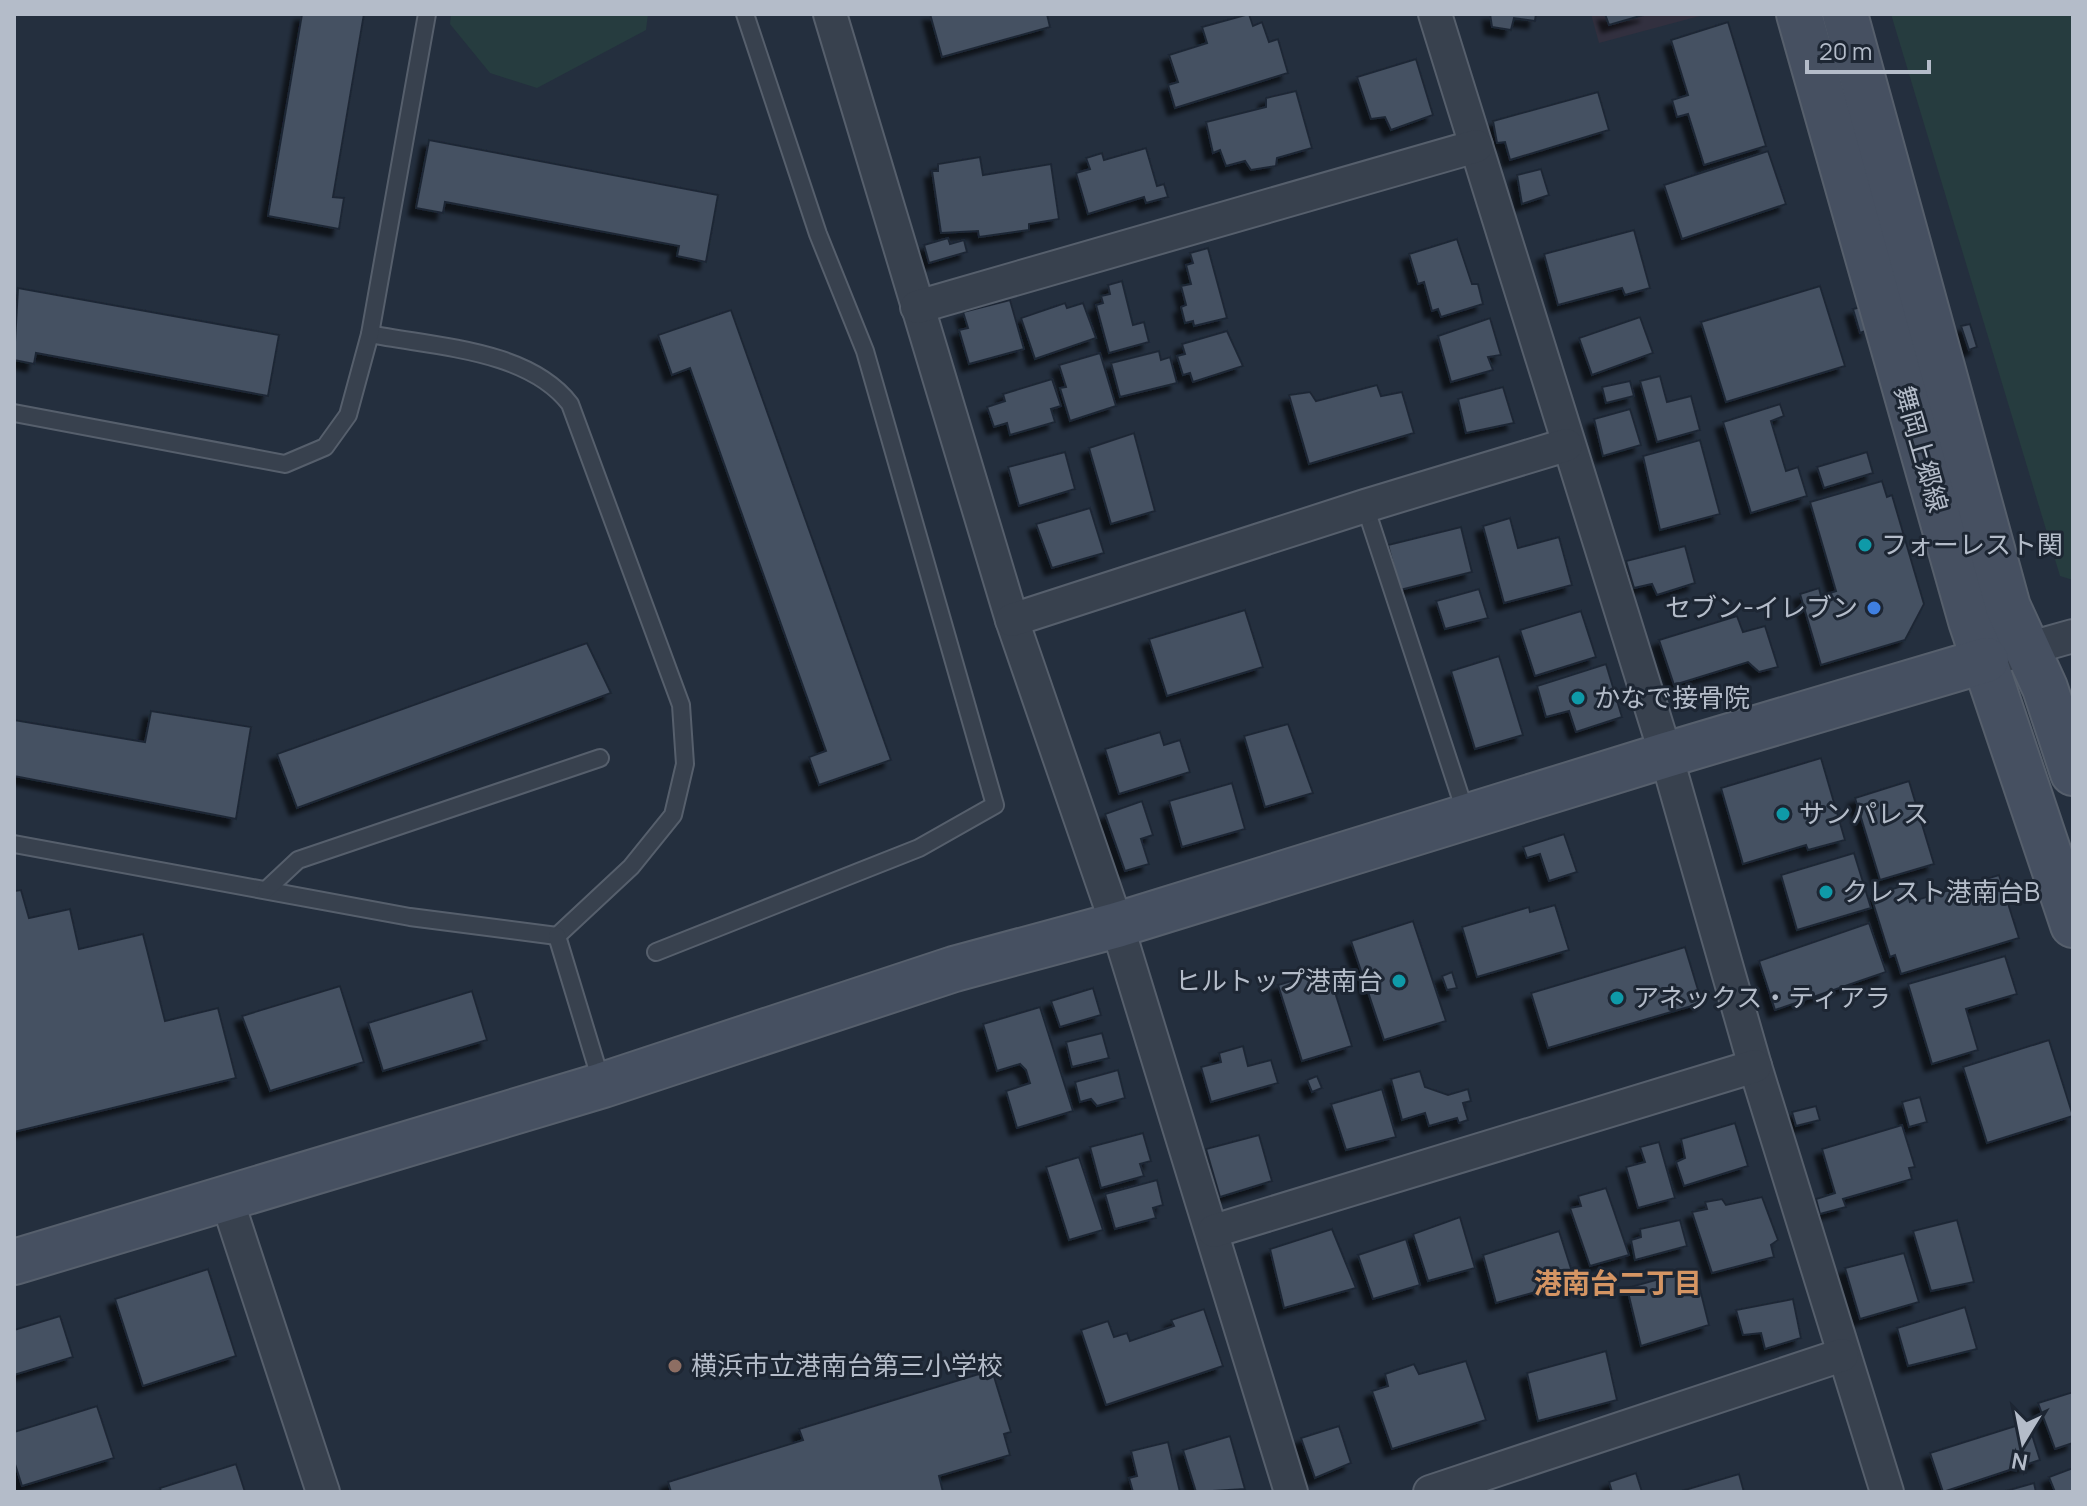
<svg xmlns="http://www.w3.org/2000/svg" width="2087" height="1506" viewBox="0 0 2087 1506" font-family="Manrope,'Noto Sans JP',sans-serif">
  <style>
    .medical { fill: #32303f }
    .green { fill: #263c3f }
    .building { fill: #455162; stroke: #1f2835; stroke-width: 2; filter: url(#shadow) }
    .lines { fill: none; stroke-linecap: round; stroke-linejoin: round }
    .lane-casing { stroke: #565f6c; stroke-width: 20 }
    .street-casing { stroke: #565f6c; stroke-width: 36 }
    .secondary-casing { stroke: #565f6c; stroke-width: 48 }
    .lane { stroke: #38414e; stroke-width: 16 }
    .street { stroke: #38414e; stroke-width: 32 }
    .secondary { stroke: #465061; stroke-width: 44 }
    .culture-dot { fill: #0f9aa8; stroke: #1d2633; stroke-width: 3 }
    .shop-dot { fill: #3f7fe0; stroke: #1d2633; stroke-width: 3 }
    .education-dot { fill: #8d6e63; stroke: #1d2633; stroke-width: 3 }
    .labels { text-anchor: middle; stroke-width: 6; stroke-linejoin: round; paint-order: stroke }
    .street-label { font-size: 26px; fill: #b4bcc9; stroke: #1d2633 }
    .poi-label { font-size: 26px; fill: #b4bcc9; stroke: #1d2633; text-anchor: start }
    .neighbourhood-label { font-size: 28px; font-weight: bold; fill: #d59563; stroke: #1d2633 }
  </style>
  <defs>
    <filter id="shadow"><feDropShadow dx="-7" dy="7" stdDeviation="2" flood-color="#0009"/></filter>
  </defs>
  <rect width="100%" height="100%" fill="#242f3e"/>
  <polygon class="medical" points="1591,14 1707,14 1599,43"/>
  <g class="green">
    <polygon points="451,14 648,14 646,30 537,88 490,73 450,24"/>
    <polygon points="1891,14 2073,14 2073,580 2060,576"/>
  </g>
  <g class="building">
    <polygon points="302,14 364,14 333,197 344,198 339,229 268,216"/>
    <polygon points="930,14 1047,14 1050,27 942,57"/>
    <polygon points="1249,14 1253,26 1262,22 1269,42 1278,39 1288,73 1175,108 1168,85 1178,82 1169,55 1207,43 1202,27"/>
    <polygon points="1490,14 1536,14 1535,21 1514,18 1511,30 1492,27"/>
    <polygon points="1605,14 1647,14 1609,25"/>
    <polygon points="1728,22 1766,146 1704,165 1688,114 1677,117 1672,100 1688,95 1671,40"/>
    <polygon points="1416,59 1433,115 1391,130 1385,117 1371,119 1357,77"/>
    <polygon points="1296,91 1312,148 1277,158 1276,166 1251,170 1245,161 1226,166 1220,150 1213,153 1206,122 1266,107 1266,98"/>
    <polygon points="1598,92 1609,130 1510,160 1505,142 1497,143 1493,121"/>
    <polygon points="429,140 718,195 706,262 677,256 679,246 445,202 443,213 416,208"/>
    <polygon points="1146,148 1157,186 1164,184 1168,197 1146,203 1144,197 1088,214 1076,173 1090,169 1086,158 1102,153 1104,160"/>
    <polygon points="1768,151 1786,204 1682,239 1664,185"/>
    <polygon points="980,157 983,175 1051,164 1059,219 1029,224 1029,230 979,237 978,231 941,233 932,171 938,171 938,164"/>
    <polygon points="1541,169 1549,195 1522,204 1517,175"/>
    <polygon points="1634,230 1650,288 1625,295 1622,288 1558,305 1544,254"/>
    <polygon points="948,238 950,244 964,240 967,252 929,263 924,245"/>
    <polygon points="1457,239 1472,284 1478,284 1483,304 1441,317 1438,309 1432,311 1424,282 1418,284 1409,254"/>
    <polygon points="1208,248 1227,318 1194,326 1193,321 1185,323 1181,307 1186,305 1181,286 1191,284 1186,265 1193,263 1190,253"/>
    <polygon points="1122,281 1133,325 1144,322 1149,342 1109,353 1096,305 1103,303 1101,296 1110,294 1108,285"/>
    <polygon points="1820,286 1845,366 1726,402 1701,322"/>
    <polygon points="18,288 279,335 268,396 36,353 34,364 14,360"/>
    <polygon points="1010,300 1024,349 969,364 959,330 968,328 963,312"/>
    <polygon points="1065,303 1067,308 1083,303 1096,338 1035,359 1021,318"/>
    <polygon points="1861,307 1868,330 1860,333 1853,309"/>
    <polygon points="731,310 891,760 819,785 809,757 826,751 690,368 672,375 658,335"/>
    <polygon points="1640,317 1653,353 1592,375 1579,338"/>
    <polygon points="1490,318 1501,355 1488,357 1493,370 1451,382 1438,336"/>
    <polygon points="1970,324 1977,347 1969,350 1961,326"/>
    <polygon points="1227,331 1243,366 1193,382 1190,373 1183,375 1177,356 1185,354 1182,344"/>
    <polygon points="1159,351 1161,360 1170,357 1177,383 1120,397 1111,363"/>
    <polygon points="1100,353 1116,406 1070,421 1060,388 1066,387 1059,365"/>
    <polygon points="1660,376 1667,402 1691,396 1700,430 1657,442 1640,381"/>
    <polygon points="1052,379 1061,406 1051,409 1055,422 1010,435 1007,423 994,427 987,407 1005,401 1003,394"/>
    <polygon points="1630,381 1634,396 1606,403 1602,387"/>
    <polygon points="1377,385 1381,396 1402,392 1414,433 1309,464 1289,395 1310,392 1316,401"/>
    <polygon points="1503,387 1514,423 1466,433 1458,399"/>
    <polygon points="1780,404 1784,416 1771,421 1786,471 1798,467 1807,496 1751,513 1723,422"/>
    <polygon points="1630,409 1641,445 1603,456 1594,419"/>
    <polygon points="1134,433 1155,511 1111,524 1089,448"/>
    <polygon points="1700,440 1720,514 1660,530 1643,456"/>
    <polygon points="1065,452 1075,489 1019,506 1008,467"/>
    <polygon points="1867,452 1873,473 1824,488 1817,467"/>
    <polygon points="1882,481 1887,497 1892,495 1924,604 1905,640 1821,665 1800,594 1819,588 1821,596 1836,591 1810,502"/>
    <polygon points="1090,508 1104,553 1052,568 1036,524"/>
    <polygon points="1510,518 1518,548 1559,537 1572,585 1504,603 1483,526"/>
    <polygon points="1461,527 1472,572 1400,590 1388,545"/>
    <polygon points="1685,546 1695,583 1657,595 1652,584 1634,588 1626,561"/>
    <polygon points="1479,589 1488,618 1445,629 1436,601"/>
    <polygon points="1245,610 1263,667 1167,696 1149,639"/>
    <polygon points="1581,611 1596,657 1535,676 1520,630"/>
    <polygon points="1737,616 1743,632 1765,626 1778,667 1759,672 1748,662 1674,685 1659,640"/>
    <polygon points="587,643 611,693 297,808 277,754"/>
    <polygon points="1499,656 1523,735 1475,749 1451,671"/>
    <polygon points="1606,664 1622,717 1576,732 1569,711 1546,717 1537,686"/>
    <polygon points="151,711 251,727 236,819 14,776 14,720 145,742"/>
    <polygon points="1288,724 1313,793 1265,807 1244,736"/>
    <polygon points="1160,732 1164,745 1180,740 1190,772 1119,794 1105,749"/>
    <polygon points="1821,758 1845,840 1808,850 1806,845 1743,864 1721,788"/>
    <polygon points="1909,781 1934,864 1880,880 1855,798"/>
    <polygon points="1232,783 1245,829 1182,847 1169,801"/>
    <polygon points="1142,801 1153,835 1141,839 1149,864 1125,871 1105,814"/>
    <polygon points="1564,834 1577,872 1549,881 1540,854 1527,858 1523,847"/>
    <polygon points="1854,853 1871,908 1797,930 1781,875"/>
    <polygon points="1999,875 2019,938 1901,974 1895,955 1890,957 1871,896 1905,885 1910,902"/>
    <polygon points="21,890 29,918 70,909 79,949 143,934 165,1021 218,1008 236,1078 14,1132 14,891"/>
    <polygon points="1555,905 1569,950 1477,977 1462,927 1529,907 1530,912"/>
    <polygon points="1413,921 1446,1021 1384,1040 1351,941"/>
    <polygon points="1869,923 1886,972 1775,1010 1759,961"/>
    <polygon points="1685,947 1702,1003 1548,1048 1531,993"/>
    <polygon points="2005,956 2017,994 1966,1009 1978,1050 1932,1064 1908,984"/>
    <polygon points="1328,970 1352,1046 1302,1061 1278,985"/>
    <polygon points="1452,972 1457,988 1447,990 1442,976"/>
    <polygon points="340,986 364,1062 270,1091 242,1016"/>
    <polygon points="1093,988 1101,1015 1060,1027 1051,1001"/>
    <polygon points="472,991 487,1040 383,1071 368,1023"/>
    <polygon points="1040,1007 1073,1111 1017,1128 1006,1091 1030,1083 1026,1070 1020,1064 997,1071 983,1024"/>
    <polygon points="1102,1033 1109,1058 1072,1067 1066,1042"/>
    <polygon points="2049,1040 2073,1116 1987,1143 1963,1067"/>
    <polygon points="1243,1046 1248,1066 1271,1060 1278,1083 1211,1102 1201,1067 1221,1062 1219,1053"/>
    <polygon points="1118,1070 1125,1098 1097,1106 1091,1099 1080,1102 1075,1082"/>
    <polygon points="1420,1071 1425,1087 1448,1095 1468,1089 1471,1101 1463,1103 1468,1120 1459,1123 1457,1118 1429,1126 1425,1113 1402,1120 1391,1079"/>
    <polygon points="1317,1076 1322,1088 1312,1092 1307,1080"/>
    <polygon points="1382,1089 1396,1137 1346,1150 1331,1104"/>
    <polygon points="1920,1097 1927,1122 1909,1127 1902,1102"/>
    <polygon points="1816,1106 1820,1120 1796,1126 1792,1112"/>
    <polygon points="1735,1123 1748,1166 1684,1186 1676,1162 1685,1158 1681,1139"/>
    <polygon points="1902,1125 1915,1167 1909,1168 1912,1179 1843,1199 1846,1207 1820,1214 1816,1199 1835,1193 1822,1149"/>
    <polygon points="1143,1133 1151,1161 1140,1164 1144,1176 1101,1188 1090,1147"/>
    <polygon points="1259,1135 1272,1181 1220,1197 1206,1149"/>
    <polygon points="1659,1142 1675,1198 1638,1208 1626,1167 1645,1162 1640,1147"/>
    <polygon points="1079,1157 1103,1230 1069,1240 1046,1167"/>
    <polygon points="1157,1180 1163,1205 1153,1208 1156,1218 1115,1229 1105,1194"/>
    <polygon points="1606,1188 1629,1255 1590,1266 1570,1208 1581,1206 1578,1196"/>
    <polygon points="1762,1197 1778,1240 1771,1245 1774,1257 1712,1273 1692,1212 1707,1209 1705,1202 1722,1199 1726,1205"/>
    <polygon points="1460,1217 1475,1268 1428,1281 1413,1234"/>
    <polygon points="1680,1220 1687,1246 1635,1260 1631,1240 1641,1237 1640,1229"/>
    <polygon points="1957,1220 1974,1282 1931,1291 1913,1231"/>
    <polygon points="1332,1229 1356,1288 1284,1308 1270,1249"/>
    <polygon points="1559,1231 1575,1281 1496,1303 1483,1255"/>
    <polygon points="1406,1239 1420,1285 1373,1299 1358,1255"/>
    <polygon points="1904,1253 1919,1302 1860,1319 1845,1268"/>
    <polygon points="208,1269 236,1356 143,1386 115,1299"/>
    <polygon points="1695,1269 1709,1325 1641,1346 1627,1288"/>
    <polygon points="1793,1299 1801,1338 1765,1349 1761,1333 1743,1335 1736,1310"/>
    <polygon points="1965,1307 1977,1349 1908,1366 1897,1328"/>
    <polygon points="1204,1309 1223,1366 1106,1405 1081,1330 1108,1321 1114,1337 1127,1333 1130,1341 1174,1326 1171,1320"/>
    <polygon points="60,1316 73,1357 14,1375 14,1330"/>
    <polygon points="1606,1351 1617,1400 1538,1421 1527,1373"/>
    <polygon points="1466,1361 1486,1420 1392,1449 1372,1391 1388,1386 1385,1374 1414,1364 1419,1374"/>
    <polygon points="992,1370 1011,1432 1004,1434 1010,1455 939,1476 943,1492 671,1492 668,1482 803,1440 799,1429"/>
    <polygon points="2073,1392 2073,1443 2055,1449 2038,1403"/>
    <polygon points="97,1406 114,1458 22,1486 14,1461 14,1432"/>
    <polygon points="2028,1422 2040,1460 1943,1492 1930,1453"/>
    <polygon points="1339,1426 1351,1463 1315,1478 1301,1438"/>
    <polygon points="1230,1436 1245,1489 1196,1492 1183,1450"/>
    <polygon points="1168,1442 1180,1492 1133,1492 1129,1478 1137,1476 1131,1451"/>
    <polygon points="236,1464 245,1492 161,1492 160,1488"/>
    <polygon points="2073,1468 2073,1492 2055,1492 2049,1477"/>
    <polygon points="1636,1473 1642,1492 1612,1492 1609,1482"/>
    <polygon points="1739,1474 1744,1492 1678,1492"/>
    <polygon points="2034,1483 2036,1492 2002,1492"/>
  </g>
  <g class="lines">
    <g class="lane-casing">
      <g id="lane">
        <path d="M370,334C434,347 528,349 570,404L681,705L685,764L673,815L631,867L557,936"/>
        <polyline points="14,413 285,464 325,447 348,415 370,334 427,14"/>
        <polyline points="1365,506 1466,814"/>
        <polyline points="14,844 410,917 557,936"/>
        <polyline points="266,890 298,860 600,758"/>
        <polyline points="557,936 602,1084"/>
        <polyline points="656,952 919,848 995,805 865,351 818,234 745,14"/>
      </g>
    </g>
    <g class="street-casing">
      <g id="street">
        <polyline points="830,14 1012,620 1117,925 1291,1492"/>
        <polyline points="1435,14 1666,755 1755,1066 1887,1492"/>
        <polyline points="917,307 1476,146"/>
        <polyline points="1012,620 1365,506 1566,445"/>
        <polyline points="2009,654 2073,636"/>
        <polyline points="227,1200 323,1492"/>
        <polyline points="1214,1231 1755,1066"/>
        <polyline points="1430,1492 1842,1355"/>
      </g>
    </g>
    <g class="secondary-casing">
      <g id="secondary">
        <polyline points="1799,14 1971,621 2073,925"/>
        <polyline points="1845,14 2008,607 2045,688 2073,773"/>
        <polyline points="14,1262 603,1085 954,969 1117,925 1666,755 1986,660"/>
      </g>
    </g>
    <use href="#lane" class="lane"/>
    <use href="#street" class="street"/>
    <use href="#secondary" class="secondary"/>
  </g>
  <g class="culture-dot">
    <circle cx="1865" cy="545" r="8"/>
    <circle cx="1578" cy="698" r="8"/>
    <circle cx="1783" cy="814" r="8"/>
    <circle cx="1826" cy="892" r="8"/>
    <circle cx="1399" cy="981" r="8"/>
    <circle cx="1617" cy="998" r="8"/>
  </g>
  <circle class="shop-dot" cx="1874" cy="608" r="8"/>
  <circle class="education-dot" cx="675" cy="1366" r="8"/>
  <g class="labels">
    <g class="street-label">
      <text transform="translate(1921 449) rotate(74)" y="9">舞岡上郷線</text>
    </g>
    <g class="poi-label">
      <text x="1881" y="554">フォーレスト関</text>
      <text x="1858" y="617" text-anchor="end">セブン-イレブン</text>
      <text x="1594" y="707">かなで接骨院</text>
      <text x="1799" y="823">サンパレス</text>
      <text x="1842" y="901">クレスト港南台B</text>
      <text x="1383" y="990" text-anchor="end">ヒルトップ港南台</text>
      <text x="1633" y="1007">アネックス・ティアラ</text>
      <text x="691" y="1375">横浜市立港南台第三小学校</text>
    </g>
    <g class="neighbourhood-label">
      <text x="1618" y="1293">港南台二丁目</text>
    </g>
  </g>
  <rect width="2087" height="1506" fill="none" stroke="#b4bcc9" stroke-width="32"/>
  <g transform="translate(2023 1442) rotate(190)" stroke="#1d2633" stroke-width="6" paint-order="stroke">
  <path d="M0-6L14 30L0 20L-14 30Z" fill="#b4bcc9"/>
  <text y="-12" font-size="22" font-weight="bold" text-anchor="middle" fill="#b4bcc9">N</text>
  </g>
  <path d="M1807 60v12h122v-12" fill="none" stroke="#b4bcc9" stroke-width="4"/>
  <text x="1819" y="60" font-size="24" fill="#b4bcc9" stroke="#1d2633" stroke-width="6" paint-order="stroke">20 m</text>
</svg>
